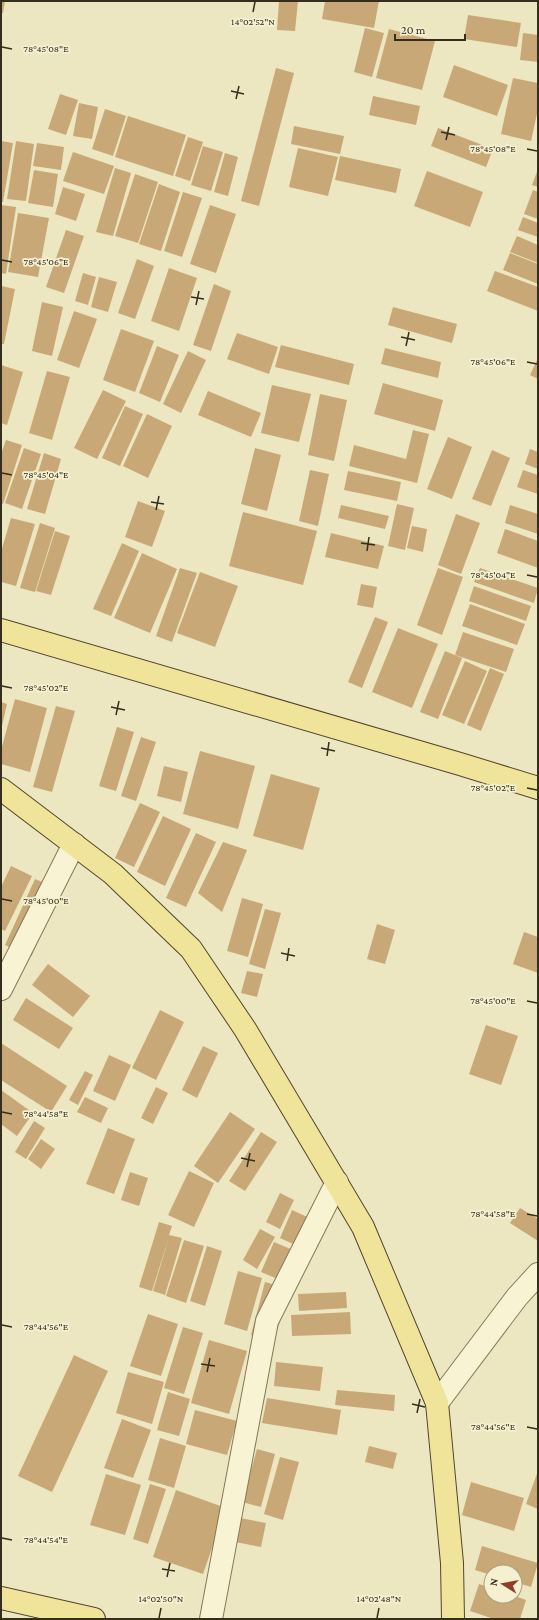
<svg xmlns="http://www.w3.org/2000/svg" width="539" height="1620" viewBox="0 0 539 1620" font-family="'Crimson Pro',serif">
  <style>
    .building { fill: #c9a877 }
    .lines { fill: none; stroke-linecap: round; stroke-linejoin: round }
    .minor-casing { stroke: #857859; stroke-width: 24 }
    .major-casing { stroke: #52452d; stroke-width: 24 }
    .minor { stroke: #f7f3d3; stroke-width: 22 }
    .major { stroke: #efe499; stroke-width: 22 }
    .ticks { fill: none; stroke: #352d1d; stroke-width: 1.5 }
    .ticks-label { font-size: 10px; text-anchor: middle; fill: #352d1d; stroke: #f4f0d0; stroke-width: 3.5; stroke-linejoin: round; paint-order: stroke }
  </style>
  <rect width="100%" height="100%" fill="#ece7c0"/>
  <g class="building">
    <polygon points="1,1 5,1 3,13 1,13"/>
    <polygon points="279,1 298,1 295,31 277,30"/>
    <polygon points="325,1 379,1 374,28 322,19"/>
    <polygon points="468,15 521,23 517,47 464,39"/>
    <polygon points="365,28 384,33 372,77 354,72"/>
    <polygon points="389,29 435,41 422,90 376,78"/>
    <polygon points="523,33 538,35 538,62 520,60"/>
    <polygon points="454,65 508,85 497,116 443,97"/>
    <polygon points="276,68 294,73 259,206 241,201"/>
    <polygon points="513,78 538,83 538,109 531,141 501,134"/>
    <polygon points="60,94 78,100 66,135 48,129"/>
    <polygon points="373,96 420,106 416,125 369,115"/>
    <polygon points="79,103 98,107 92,139 73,136"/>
    <polygon points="105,109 126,116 113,156 92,149"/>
    <polygon points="128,116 186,135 173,176 115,157"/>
    <polygon points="294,126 344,136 340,154 291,144"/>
    <polygon points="438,128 493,149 486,167 431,146"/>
    <polygon points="188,137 203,142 190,181 175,176"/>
    <polygon points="1,141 13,143 3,202 1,202"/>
    <polygon points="16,141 34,144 26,201 7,199"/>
    <polygon points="37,143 64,147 61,170 33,166"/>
    <polygon points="203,146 223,152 211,191 191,185"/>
    <polygon points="298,148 338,157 328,196 289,187"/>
    <polygon points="73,152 114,166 104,194 63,181"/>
    <polygon points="225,153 238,157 228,196 214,192"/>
    <polygon points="340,156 401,169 396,193 335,180"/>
    <polygon points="115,168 131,173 113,236 96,232"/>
    <polygon points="538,169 538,187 532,185"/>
    <polygon points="34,170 58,174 53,207 28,203"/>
    <polygon points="427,171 483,192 470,227 414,206"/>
    <polygon points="135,174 158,182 138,243 115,236"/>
    <polygon points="159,184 180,192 161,251 139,244"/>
    <polygon points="63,187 85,194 76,221 55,214"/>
    <polygon points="533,190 538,192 538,219 524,214"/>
    <polygon points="183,192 202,198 182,257 164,251"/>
    <polygon points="1,205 16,207 6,274 1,273"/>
    <polygon points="210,205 236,214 216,273 190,264"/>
    <polygon points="18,213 49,218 38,277 8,272"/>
    <polygon points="523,217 538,223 538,237 518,230"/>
    <polygon points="66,230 84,236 64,293 46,287"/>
    <polygon points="517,236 538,245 538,263 510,252"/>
    <polygon points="510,253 538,264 538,284 503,270"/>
    <polygon points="137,259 154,266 135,319 118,313"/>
    <polygon points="169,268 197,278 179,331 151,321"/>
    <polygon points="495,271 538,287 538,311 487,291"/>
    <polygon points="83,273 96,277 88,305 75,301"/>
    <polygon points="99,277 117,282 108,312 91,307"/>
    <polygon points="214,284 231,291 211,351 193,345"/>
    <polygon points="1,286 15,289 4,344 1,344"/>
    <polygon points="42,302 63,307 52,356 32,351"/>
    <polygon points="393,307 457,324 452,343 388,325"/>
    <polygon points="74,311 97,319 79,368 57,360"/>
    <polygon points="121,329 154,341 135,392 103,380"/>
    <polygon points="237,333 278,347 269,374 227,359"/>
    <polygon points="281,345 354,364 349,385 275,367"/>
    <polygon points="157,346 179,355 160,402 139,393"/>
    <polygon points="385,348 441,362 438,378 381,364"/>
    <polygon points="188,351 206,360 181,413 163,404"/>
    <polygon points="538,358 538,379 530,375"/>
    <polygon points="1,365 23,372 7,425 1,423"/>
    <polygon points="47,371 70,377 52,440 29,433"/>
    <polygon points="383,383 443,400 435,431 374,414"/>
    <polygon points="272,385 311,394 299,442 261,433"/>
    <polygon points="103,390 126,401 97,459 74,448"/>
    <polygon points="208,391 261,413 251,437 198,415"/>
    <polygon points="320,394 347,400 334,461 308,455"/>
    <polygon points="125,406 143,414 120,466 102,458"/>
    <polygon points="147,414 172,426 148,478 123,466"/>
    <polygon points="413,430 429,434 417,483 349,466 354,445 406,459"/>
    <polygon points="448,437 472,447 452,499 427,489"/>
    <polygon points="6,440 22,445 3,504 1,503 1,454"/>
    <polygon points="24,448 41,454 22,509 5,503"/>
    <polygon points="255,448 281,455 267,511 241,504"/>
    <polygon points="530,449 538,452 538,469 525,464"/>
    <polygon points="492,450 510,458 491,506 472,499"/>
    <polygon points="44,453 61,459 45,514 27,509"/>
    <polygon points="310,470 329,474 318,526 299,521"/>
    <polygon points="523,470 538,475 538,494 517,487"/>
    <polygon points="348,471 401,482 397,501 344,490"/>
    <polygon points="138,501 165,511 152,547 125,537"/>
    <polygon points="397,504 414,508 405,550 388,546"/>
    <polygon points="341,505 389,516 385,529 338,518"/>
    <polygon points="510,505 538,514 538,534 505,523"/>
    <polygon points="243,512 317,531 303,585 229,566"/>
    <polygon points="456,514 480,523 461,574 438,565"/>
    <polygon points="11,518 35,524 16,586 1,582 1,552"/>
    <polygon points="40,523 55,528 35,592 20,588"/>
    <polygon points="412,526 427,529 423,552 407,548"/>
    <polygon points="505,529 538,541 538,568 497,553"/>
    <polygon points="55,531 70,536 51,595 36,591"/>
    <polygon points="331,533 384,546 378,569 325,557"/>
    <polygon points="122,543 139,551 111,616 93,609"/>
    <polygon points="142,553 177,569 150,633 114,618"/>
    <polygon points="180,568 197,573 172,642 156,636"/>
    <polygon points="438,568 463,577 442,635 417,625"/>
    <polygon points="480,568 538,588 534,603 474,582"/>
    <polygon points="200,572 238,586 215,647 177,633"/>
    <polygon points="361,584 377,587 373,608 357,605"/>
    <polygon points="474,586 531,606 526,621 469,601"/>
    <polygon points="470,604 525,624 517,645 462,626"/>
    <polygon points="375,617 388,622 362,688 348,682"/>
    <polygon points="398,628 438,644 412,708 372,692"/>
    <polygon points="463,632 514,649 506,672 455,655"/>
    <polygon points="445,651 462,658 438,719 420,712"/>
    <polygon points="465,661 487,671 464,724 442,715"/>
    <polygon points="490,668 504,674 481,731 467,725"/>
    <polygon points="15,699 47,708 30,772 1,764 1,750"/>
    <polygon points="1,702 7,704 2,726 1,726"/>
    <polygon points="56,706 75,711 52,792 33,787"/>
    <polygon points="117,727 134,732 116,791 99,786"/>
    <polygon points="141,737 156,742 136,801 121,796"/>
    <polygon points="200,751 255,766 238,829 183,814"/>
    <polygon points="164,766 188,772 181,802 157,796"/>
    <polygon points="271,774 320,788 303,850 253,836"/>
    <polygon points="140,803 160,812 134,867 115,858"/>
    <polygon points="163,816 191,829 165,886 137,872"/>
    <polygon points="196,833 216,842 186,907 166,898"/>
    <polygon points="223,842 247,850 222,912 198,893"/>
    <polygon points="11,866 32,876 5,931 1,929 1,887"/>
    <polygon points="35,879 61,890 31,957 5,945"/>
    <polygon points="242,898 263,904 248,957 227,951"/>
    <polygon points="265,909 281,913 265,969 249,964"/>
    <polygon points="377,924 395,930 385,964 367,959"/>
    <polygon points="524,932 538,937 538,973 513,964"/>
    <polygon points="48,964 90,996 73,1017 32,985"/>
    <polygon points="247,971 263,974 257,997 241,993"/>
    <polygon points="26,998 73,1028 59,1049 13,1020"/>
    <polygon points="160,1010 184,1022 156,1080 132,1068"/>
    <polygon points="486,1025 518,1036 501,1085 469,1074"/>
    <polygon points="1,1043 67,1086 51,1112 1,1080"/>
    <polygon points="203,1046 218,1053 197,1098 182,1090"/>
    <polygon points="109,1055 131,1065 115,1101 93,1091"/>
    <polygon points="85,1071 93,1075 78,1105 69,1100"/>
    <polygon points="156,1087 168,1093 153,1124 141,1118"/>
    <polygon points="1,1090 33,1113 17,1136 1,1124"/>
    <polygon points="85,1097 108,1108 101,1123 77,1112"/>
    <polygon points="230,1112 255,1129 218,1183 194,1166"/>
    <polygon points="34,1121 45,1128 26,1159 15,1152"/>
    <polygon points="108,1128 135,1139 114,1194 86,1184"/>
    <polygon points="261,1132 277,1142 245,1191 229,1181"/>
    <polygon points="41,1139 55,1149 41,1169 28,1159"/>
    <polygon points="189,1171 214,1183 194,1227 168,1215"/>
    <polygon points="130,1172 148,1178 139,1206 121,1200"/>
    <polygon points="280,1193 294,1200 280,1229 266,1222"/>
    <polygon points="520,1208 538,1219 538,1241 510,1223"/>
    <polygon points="292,1210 316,1221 304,1249 280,1238"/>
    <polygon points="159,1222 172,1226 169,1235 182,1238 165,1295 153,1291 169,1237 152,1291 139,1287"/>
    <polygon points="260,1229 275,1237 257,1269 243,1260"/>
    <polygon points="184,1240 204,1246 186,1303 166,1296"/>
    <polygon points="274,1242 300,1253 287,1283 261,1272"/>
    <polygon points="207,1246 222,1251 205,1306 190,1301"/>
    <polygon points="238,1271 262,1278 247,1331 224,1324"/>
    <polygon points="265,1282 289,1289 274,1342 251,1335"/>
    <polygon points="346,1292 347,1308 299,1311 298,1294"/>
    <polygon points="350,1312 351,1334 292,1336 291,1315"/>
    <polygon points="148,1314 178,1324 161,1376 130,1366"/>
    <polygon points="183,1327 203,1333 184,1394 164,1388"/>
    <polygon points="209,1340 247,1351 229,1414 191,1403"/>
    <polygon points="74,1355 108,1371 52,1492 18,1476"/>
    <polygon points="276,1362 323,1367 320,1391 274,1386"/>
    <polygon points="128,1372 164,1382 152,1424 116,1413"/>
    <polygon points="337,1390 395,1395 394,1411 335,1405"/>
    <polygon points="168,1392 190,1399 179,1436 157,1430"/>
    <polygon points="267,1398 341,1410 337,1435 262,1423"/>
    <polygon points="195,1410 237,1421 227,1455 186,1444"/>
    <polygon points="122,1419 151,1430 133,1478 104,1468"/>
    <polygon points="160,1438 186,1446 174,1488 148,1480"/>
    <polygon points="369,1446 397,1453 393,1469 365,1462"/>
    <polygon points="257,1449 275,1454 261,1507 242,1502"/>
    <polygon points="280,1457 299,1462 283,1520 264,1514"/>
    <polygon points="538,1471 538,1509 526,1504"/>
    <polygon points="106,1474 141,1485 125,1535 90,1525"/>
    <polygon points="471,1482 524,1498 514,1531 462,1515"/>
    <polygon points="150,1484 166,1489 148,1544 133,1539"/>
    <polygon points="176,1490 226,1508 203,1574 153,1557"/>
    <polygon points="235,1517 266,1523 261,1547 230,1541"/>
    <polygon points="482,1546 538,1563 531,1587 515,1582 515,1572 491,1572 491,1575 475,1570"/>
    <polygon points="479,1584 491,1588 491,1596 515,1596 526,1600 520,1619 494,1619 470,1611"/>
  </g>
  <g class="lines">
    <g class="minor-casing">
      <g id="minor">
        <polyline points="1,989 74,844"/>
        <polyline points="437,1403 517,1297 538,1274"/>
        <polyline points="211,1619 267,1321 337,1182"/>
      </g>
    </g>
    <g class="major-casing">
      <g id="major">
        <polyline points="1,630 460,764 538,788"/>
        <polyline points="1,789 113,874 191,949 245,1029 363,1227 437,1403 452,1563 453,1619"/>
        <polyline points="1,1598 94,1619"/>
      </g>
    </g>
    <use href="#minor" class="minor"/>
    <use href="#major" class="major"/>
  </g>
  <path class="ticks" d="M253,12L255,2M2,47L12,49M231,91L244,94M236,99L239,86M441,132L455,135M446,140L449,127M527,149L537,151M2,260L12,262M191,297L204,299M196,305L199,291M401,337L415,340M406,346L409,332M527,362L537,364M2,473L12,475M151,502L164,504M156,510L159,496M361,543L375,545M367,551L369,537M527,575L537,577M2,686L12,688M111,707L125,710M116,715L119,701M321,748L335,751M327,756L329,742M527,788L537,790M2,899L12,901M281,953L295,956M287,961L289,948M527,1001L537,1003M2,1112L12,1114M241,1158L255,1161M247,1167L250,1153M527,1214L537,1216M2,1325L12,1327M201,1364L215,1366M207,1372L210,1358M412,1404L425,1407M417,1413L420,1399M527,1427L537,1429M2,1538L12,1540M162,1569L175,1571M167,1577L170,1563M159,1618L161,1608M377,1618L379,1608"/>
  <g class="ticks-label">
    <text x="253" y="25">14°02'52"N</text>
    <text x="46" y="52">78°45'08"E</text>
    <text x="493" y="152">78°45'08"E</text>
    <text x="46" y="265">78°45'06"E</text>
    <text x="493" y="365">78°45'06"E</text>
    <text x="46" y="478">78°45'04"E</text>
    <text x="493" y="578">78°45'04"E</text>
    <text x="46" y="691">78°45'02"E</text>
    <text x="493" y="791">78°45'02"E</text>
    <text x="46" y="904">78°45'00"E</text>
    <text x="493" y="1004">78°45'00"E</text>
    <text x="46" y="1117">78°44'58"E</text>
    <text x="493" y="1217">78°44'58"E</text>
    <text x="46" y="1330">78°44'56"E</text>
    <text x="493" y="1430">78°44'56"E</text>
    <text x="46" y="1543">78°44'54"E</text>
    <text x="161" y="1602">14°02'50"N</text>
    <text x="379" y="1602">14°02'48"N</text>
  </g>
  <rect width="539" height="1620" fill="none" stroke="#352d1d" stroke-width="4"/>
  <g transform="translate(503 1584) rotate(281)"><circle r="19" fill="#f4f0d0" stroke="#a8a288"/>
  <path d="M0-3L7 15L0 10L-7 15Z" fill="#913d2b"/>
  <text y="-6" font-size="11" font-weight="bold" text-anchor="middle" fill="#352d1d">N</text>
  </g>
  <path d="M395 34v6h70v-6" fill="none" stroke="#352d1d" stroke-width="2"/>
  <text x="401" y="34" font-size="12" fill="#352d1d" stroke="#f4f0d0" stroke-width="3" paint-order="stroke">20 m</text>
</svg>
